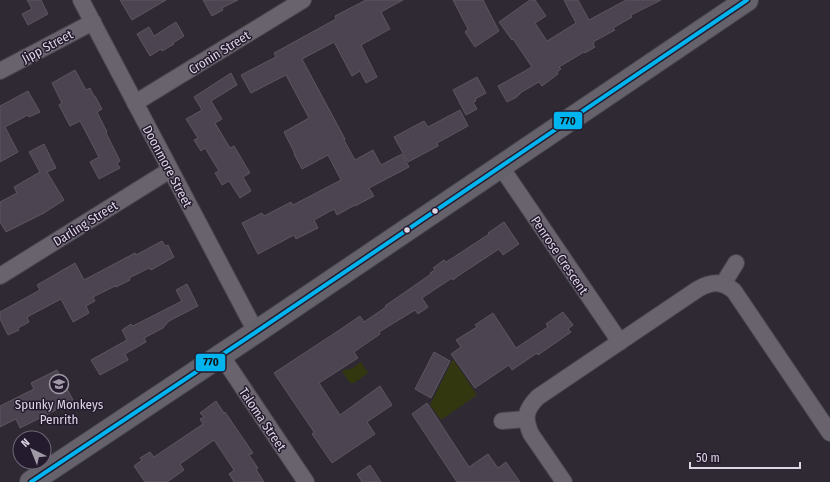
<svg xmlns="http://www.w3.org/2000/svg" width="830" height="482" viewBox="0 0 830 482" font-family="'Fira Sans Condensed',sans-serif">
  <style>
    .green { fill: #333710 }
    .building { fill: #4c4450; stroke: #5d565e }
    .lines { fill: none; stroke-linecap: round; stroke-linejoin: round }
    .minor-casing { stroke: #4a464f; stroke-width: 18 }
    .secondary-casing { stroke: #4a464f; stroke-width: 24 }
    .minor { stroke: #68636c; stroke-width: 16 }
    .secondary { stroke: #65626c; stroke-width: 22 }
    .bus-1-casing { stroke: #251b2e; stroke-width: 7 }
    .bus-1 { stroke: #00b5ef; stroke-width: 4 }
    .bus-dot { fill: #ddd6e4; stroke: #251b2e; stroke-width: 1.5 }
    .labels { text-anchor: middle; stroke-width: 3; stroke-linejoin: round; paint-order: stroke }
    .street-label { font-size: 13px; fill: #ddd6e4; stroke: #251b2e }
    .poi-label { font-size: 13px; fill: #ddd6e4; stroke: #251b2e }
    .line-badge { stroke: #251b2e; stroke-width: 1.5 }
    .pale-badge-label { font-size: 11px; text-anchor: middle; font-weight: bold; fill: #111 }
  </style>
  <rect width="100%" height="100%" fill="#2e2933"/>
  <g class="green">
    <polygon points="453,359 477,395 441,420 430,405"/>
    <polygon points="361,362 368,373 354,383 350,383 342,371 344,370 351,369"/>
  </g>
  <g class="building">
    <polygon points="27,0 41,0 48,14 28,25 22,14 32,9"/>
    <polygon points="120,0 166,0 132,20"/>
    <polygon points="203,0 238,0 222,8 223,10 212,16"/>
    <polygon points="366,0 403,0 381,12 390,29 361,45 377,77 366,83 360,71 352,76 334,42 302,59 345,139 344,140 355,160 373,150 381,165 402,154 409,167 369,188 374,196 355,206 355,205 337,215 334,209 314,220 318,228 296,239 294,235 258,254 242,223 262,213 264,216 291,202 293,205 341,180 328,155 302,169 294,154 295,154 284,132 309,118 286,75 251,93 241,75 276,57 274,53 336,19 335,16"/>
    <polygon points="453,0 483,0 499,31 475,47 465,32 468,29"/>
    <polygon points="530,0 535,0 546,16 535,23 547,41 576,23 564,0 578,0 589,20 626,0 661,0 631,15 632,17 613,28 615,30 593,42 594,44 593,44 595,47 585,53 584,52 559,67 561,69 557,72 558,74 542,86 539,82 520,93 520,94 517,96 517,97 507,102 498,86 532,67 513,39 512,40 499,22"/>
    <polygon points="176,22 184,36 173,43 174,44 162,51 161,49 150,56 137,34 149,27 154,36"/>
    <polygon points="75,70 86,90 90,88 94,96 95,96 102,109 97,112 107,132 106,133 120,161 117,163 120,168 99,179 90,162 99,157 80,121 70,126 59,105 62,103 52,83"/>
    <polygon points="231,73 237,85 211,101 222,119 215,123 230,148 234,146 250,173 243,177 251,191 240,198 229,181 222,185 215,173 219,171 205,148 201,151 194,140 198,138 186,119 202,110 194,97"/>
    <polygon points="477,77 486,93 475,99 476,101 473,102 477,109 466,115 453,90"/>
    <polygon points="28,91 40,112 29,117 28,115 5,127 18,152 0,162 0,106"/>
    <polygon points="460,110 468,126 437,143 438,146 408,162 394,137 424,121 428,127"/>
    <polygon points="44,144 56,168 47,172 64,200 44,213 6,232 0,222 0,202 17,193 14,187 40,172 29,152"/>
    <polygon points="504,222 519,244 503,255 499,249 458,276 453,280 452,278 422,298 428,307 418,314 415,310 379,332 380,334 354,352 358,358 319,383 340,415 380,386 392,405 367,422 375,434 332,463 312,434 314,432 274,373 341,329 360,316 364,322 386,307 385,306 431,274 430,273 435,270 433,268 444,260 446,262 451,259 489,234 488,233"/>
    <polygon points="162,241 165,246 168,245 174,257 151,270 149,268 129,278 130,280 116,287 115,286 93,297 95,301 86,306 89,313 73,322 61,299 27,317 29,322 18,328 19,330 8,335 0,319 0,312 40,290 37,285 75,263 84,280 135,253 136,255"/>
    <polygon points="187,284 198,306 169,321 163,328 144,338 146,342 125,354 128,360 100,375 91,360 127,340 122,330 131,324 133,326 182,301 176,290"/>
    <polygon points="563,312 573,325 568,329 571,332 538,355 537,353 512,370 509,365 475,388 451,354 461,347 456,340 477,327 475,325 493,313 516,348 548,327 546,324"/>
    <polygon points="434,352 450,361 431,398 415,389"/>
    <polygon points="57,370 73,400 65,404 66,405 20,428 16,419 0,427 0,406 34,389 31,383"/>
    <polygon points="216,401 224,413 225,412 253,453 249,455 258,468 256,469 264,482 234,482 229,474 234,470 214,440 180,464 184,470 167,482 145,482 134,466 142,460 140,458 150,452 154,457 203,424 200,419 204,417 200,413"/>
    <polygon points="427,403 469,467 488,454 498,468 506,462 520,482 457,482 412,414"/>
    <polygon points="370,465 381,482 362,482 357,474"/>
  </g>
  <g class="lines">
    <g class="minor-casing">
      <g id="minor">
        <polyline points="81,0 256,332"/>
        <polyline points="0,71 93,22"/>
        <polyline points="135,103 303,0"/>
        <polyline points="501,167 620,342"/>
        <polyline points="0,276 170,170"/>
        <polyline points="723,284 736,263"/>
        <polyline points="221,355 306,482"/>
        <polyline points="502,421 526,419"/>
        <path d="M564,482L531,434C524,418 525,410 538,397L698,289C712,281 722,281 734,291L830,433"/>
      </g>
    </g>
    <g class="secondary-casing">
      <polyline id="secondary" points="31,482 256,332 747,0"/>
    </g>
    <use href="#minor" class="minor"/>
    <use href="#secondary" class="secondary"/>
    <g class="bus-1-casing">
      <polyline id="bus-1" points="31,482 256,332 747,0"/>
    </g>
    <use href="#bus-1" class="bus-1"/>
  </g>
  <defs>
    <g id="school-ring" transform="scale(1)"><circle r="9.5" fill="#251b2e" stroke="#a099a6" stroke-width="1.5"/><path d="M0-5L7-2L0 1L-7-2ZM-4 1L0 2.5L4 1V4Q0 6-4 4Z" fill="#a099a6"/></g>
  </defs>
  <g fill-rule="evenodd">
    <use href="#school-ring" x="59" y="384"/>
  </g>
  <g class="bus-dot">
    <circle cx="435" cy="211" r="3.5"/>
    <circle cx="407" cy="230" r="3.5"/>
  </g>
  <g class="labels">
    <g class="street-label">
      <text transform="translate(47 46) rotate(-28)" y="5">Jipp Street</text>
      <text transform="translate(219 52) rotate(-32)" y="5">Cronin Street</text>
      <text transform="translate(168 166) rotate(62)" y="5">Doonmore Street</text>
      <text transform="translate(85 223) rotate(-32)" y="5">Darling Street</text>
      <text transform="translate(560 255) rotate(56)" y="5">Penrose Crescent</text>
      <text transform="translate(263 419) rotate(56)" y="5">Taloma Street</text>
    </g>
    <g class="poi-label">
      <text x="59" y="409">Spunky Monkeys<tspan x="59" dy="15">Penrith</tspan></text>
    </g>
  </g>
  <g class="line-badge">
    <rect x="553" y="111" width="30" height="19" rx="4" fill="#00b5ef"/>
    <rect x="195" y="353" width="31" height="19" rx="4" fill="#00b5ef"/>
  </g>
  <g class="pale-badge-label">
    <text x="568" y="125">770</text>
    <text x="211" y="366">770</text>
  </g>
  <g transform="translate(32 450) rotate(317)"><circle r="19" fill="#251b2e" stroke="#6f6677"/>
  <path d="M0-3L7 15L0 10L-7 15Z" fill="#a099a6"/>
  <text y="-6" font-size="11" font-weight="bold" text-anchor="middle" fill="#ddd6e4">N</text>
  </g>
  <path d="M690 462v6h110v-6" fill="none" stroke="#ddd6e4" stroke-width="2"/>
  <text x="696" y="462" font-size="12" fill="#ddd6e4" stroke="#251b2e" stroke-width="3" paint-order="stroke">50 m</text>
</svg>
